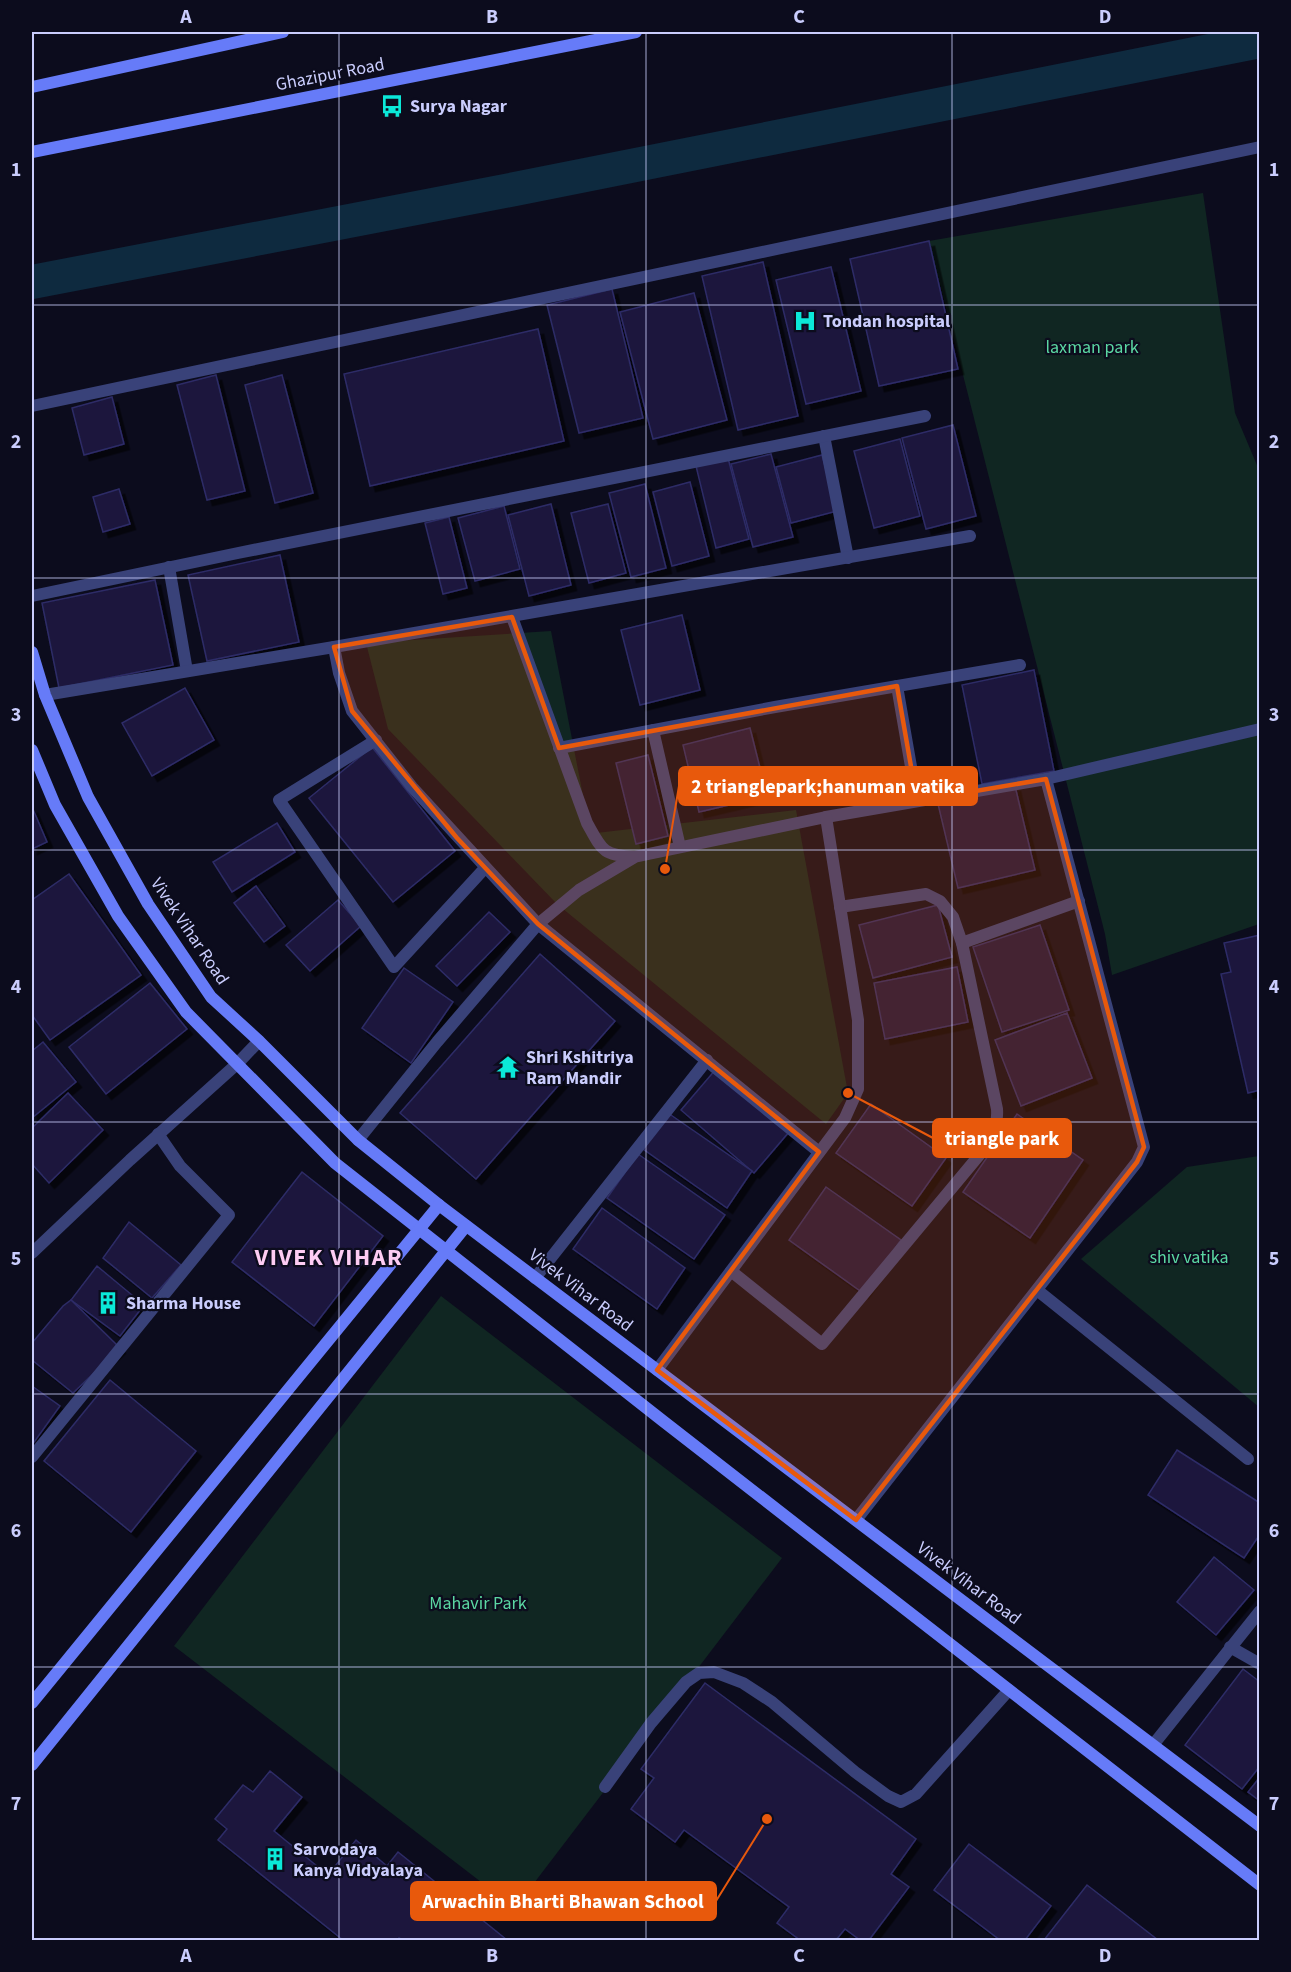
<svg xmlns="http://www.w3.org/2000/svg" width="1291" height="1972" viewBox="0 0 1291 1972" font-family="'Source Sans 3',sans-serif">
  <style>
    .green { fill: #102622 }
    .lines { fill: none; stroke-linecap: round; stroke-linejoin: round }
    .canal { stroke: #0e2a3f; stroke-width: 34 }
    .building { fill: #1a193d; stroke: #2e2c67; stroke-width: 1.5; filter: url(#shadow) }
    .lane { stroke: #394279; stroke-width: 12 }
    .street { stroke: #394279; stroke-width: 12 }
    .secondary { stroke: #667bf8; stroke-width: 12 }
    .marked { fill: #e8590c; fill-opacity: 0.2; stroke: #e8590c; stroke-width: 4.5; stroke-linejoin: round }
    .grid { fill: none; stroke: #cacdfd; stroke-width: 1.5; stroke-opacity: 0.55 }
    .labels { text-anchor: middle; stroke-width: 4.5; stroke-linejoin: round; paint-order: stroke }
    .street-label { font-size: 18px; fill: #cacdfd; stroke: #0c0c1d }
    .poi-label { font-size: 18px; font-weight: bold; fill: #cacdfd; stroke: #0c0c1d; text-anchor: start }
    .park-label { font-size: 18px; fill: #5bd8a3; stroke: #0c0c1d }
    .district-label { font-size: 24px; font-weight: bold; letter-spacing: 1.5px; fill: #fdccf3; stroke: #0c0c1d }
    .leader { fill: none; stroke: #e8590c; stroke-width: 2 }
    .callout-dot { fill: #e8590c; stroke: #0c0c1d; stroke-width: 2 }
    .callout { fill: #e8590c; stroke: #e8590c; stroke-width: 2 }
    .callout-label { font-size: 20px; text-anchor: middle; font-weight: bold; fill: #fff }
    .neatline { fill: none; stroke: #cacdfd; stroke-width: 2 }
    .grid-label { font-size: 20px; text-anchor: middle; font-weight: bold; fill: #cacdfd }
  </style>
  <defs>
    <filter id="shadow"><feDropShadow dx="5.5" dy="5.5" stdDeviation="0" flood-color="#0009"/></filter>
  </defs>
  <rect width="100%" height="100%" fill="#0c0c1d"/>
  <g class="green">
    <polygon points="1203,193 1235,413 1259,470 1259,924 1112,975 1105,934 929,241"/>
    <polygon points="551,631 588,821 596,833 796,810 848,1093 826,1124 557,904 388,729 366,643"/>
    <polygon points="1259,1156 1260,1156 1259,1407 1081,1259 1187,1167"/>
    <polygon points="441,1296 782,1558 515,1908 174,1646"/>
  </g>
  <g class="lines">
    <polyline class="canal" points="32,282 515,189 1260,41"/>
  </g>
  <g class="building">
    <polygon points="929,241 958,369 879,386 850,259"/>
    <polygon points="763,262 798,416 738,430 702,276"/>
    <polygon points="831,267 861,391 806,404 776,280"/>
    <polygon points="612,289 643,418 579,433 547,305"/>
    <polygon points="694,293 727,420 653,439 620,312"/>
    <polygon points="538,329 564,441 370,486 344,374"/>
    <polygon points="216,375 245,491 207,500 177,385"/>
    <polygon points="282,375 313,493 275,503 245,385"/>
    <polygon points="112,397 124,444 84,455 72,408"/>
    <polygon points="953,425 976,516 926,529 902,438"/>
    <polygon points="900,439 920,516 874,528 854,451"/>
    <polygon points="771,454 793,537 753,547 731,464"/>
    <polygon points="822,455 837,511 791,523 776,467"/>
    <polygon points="728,458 749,539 716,548 696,466"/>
    <polygon points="690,482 709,556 672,566 653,492"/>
    <polygon points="645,484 666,568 631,577 609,493"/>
    <polygon points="119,489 130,524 103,532 93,497"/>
    <polygon points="551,504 571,585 529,596 508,515"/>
    <polygon points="608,504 626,573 589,583 571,513"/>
    <polygon points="504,506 520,569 475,581 458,518"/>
    <polygon points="449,517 467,588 443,594 425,523"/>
    <polygon points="280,555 299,642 207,661 188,575"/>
    <polygon points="155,580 173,665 59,688 42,603"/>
    <polygon points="682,615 700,690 640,705 621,630"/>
    <polygon points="1034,670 1054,771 982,784 962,685"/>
    <polygon points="185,688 214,740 152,776 122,723"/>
    <polygon points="750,728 767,796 699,812 683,745"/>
    <polygon points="372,747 455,851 393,902 309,798"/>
    <polygon points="648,755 668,836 636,844 616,763"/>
    <polygon points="1015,786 1035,870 958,888 938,804"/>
    <polygon points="32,807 47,842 32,849"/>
    <polygon points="277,823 295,852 232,892 213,862"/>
    <polygon points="69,874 141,975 50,1040 32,1015 32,900"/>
    <polygon points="256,886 285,926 264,942 234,903"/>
    <polygon points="338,900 361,926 310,971 286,945"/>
    <polygon points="938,905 952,957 873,978 859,925"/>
    <polygon points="489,912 510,932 457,986 436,966"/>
    <polygon points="1040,925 1069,1010 1002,1032 973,947"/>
    <polygon points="1260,935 1260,1090 1248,1093 1221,974 1231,972 1224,943"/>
    <polygon points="540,954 615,1021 476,1179 400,1113"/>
    <polygon points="957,967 968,1022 885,1039 874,983"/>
    <polygon points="404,968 453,1002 411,1063 362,1028"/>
    <polygon points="150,983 187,1029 106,1094 69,1047"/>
    <polygon points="1067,1013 1092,1078 1021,1106 995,1040"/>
    <polygon points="43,1042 76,1082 32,1118 32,1051"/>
    <polygon points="716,1069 789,1132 754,1173 681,1110"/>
    <polygon points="68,1093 103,1130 49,1183 32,1164 32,1128"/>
    <polygon points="871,1104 946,1158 912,1206 836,1153"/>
    <polygon points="668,1113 752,1171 727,1208 643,1149"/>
    <polygon points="1017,1114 1083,1160 1030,1238 963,1192"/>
    <polygon points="638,1154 725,1215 694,1259 607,1198"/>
    <polygon points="302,1172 383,1236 314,1326 232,1262"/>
    <polygon points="826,1187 901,1240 863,1293 789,1240"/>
    <polygon points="602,1208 685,1268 657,1309 573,1249"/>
    <polygon points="129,1222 181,1265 152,1298 103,1258"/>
    <polygon points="97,1266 144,1305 120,1336 71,1300"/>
    <polygon points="71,1300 120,1348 73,1393 32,1360 32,1343 63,1306"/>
    <polygon points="110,1380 196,1451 131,1532 44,1461"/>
    <polygon points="32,1386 60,1406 32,1445"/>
    <polygon points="1177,1450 1260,1503 1260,1534 1244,1558 1148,1495"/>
    <polygon points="1214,1557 1254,1590 1216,1635 1177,1602"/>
    <polygon points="1243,1669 1260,1682 1260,1766 1242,1789 1185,1745"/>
    <polygon points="705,1683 916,1839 891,1874 909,1887 869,1940 860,1940 845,1929 836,1940 800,1940 777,1923 789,1907 684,1830 675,1842 631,1809 654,1778 641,1769"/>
    <polygon points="270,1771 302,1797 274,1831 328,1875 356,1840 387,1866 398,1852 507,1940 403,1940 399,1938 397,1940 343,1940 218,1840 227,1829 215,1819 243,1785 253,1792"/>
    <polygon points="1260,1777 1260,1801 1248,1792"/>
    <polygon points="969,1844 1051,1906 1025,1940 1000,1940 934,1890"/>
    <polygon points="1087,1885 1158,1940 1044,1940"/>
  </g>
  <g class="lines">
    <g class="lane">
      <polyline points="32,1457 229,1215 180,1166 158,1134"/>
      <polyline points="605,1787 651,1723 686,1682 699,1673 714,1672 743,1683 772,1702 855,1772 888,1796 901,1802 916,1794 1009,1690"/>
    </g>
    <g class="street">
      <polyline points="32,406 1260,147"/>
      <polyline points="824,436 848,558"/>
      <polyline points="169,567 187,671"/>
      <polyline points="32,596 238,553 925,416"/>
      <path d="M512,617L587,823C602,850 602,855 634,857L826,817L1046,779L1144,1147L1137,1162L856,1520"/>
      <polyline points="334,647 339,673 352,711 412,787 538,924 819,1152"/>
      <polyline points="897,686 917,801"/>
      <polyline points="45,695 334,647 970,536"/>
      <polyline points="653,730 680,847"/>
      <polyline points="376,740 279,800 394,967 485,868"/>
      <polyline points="559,748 775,707 1020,665"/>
      <polyline points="1046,779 1260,729"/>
      <polyline points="840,907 926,894 940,901 953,917 962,943"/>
      <polyline points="358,1140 437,1042 538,924 579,890 633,858"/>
      <polyline points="32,1253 130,1160 238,1063 259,1041"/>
      <path d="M731,1271L822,1344L986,1147C994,1134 998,1124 997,1109L962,943L1079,901"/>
      <polyline points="535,1278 707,1060"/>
      <polyline points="1037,1290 1248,1459"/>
      <polyline points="657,1370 845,1118 858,1089 858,1020 826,817"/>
      <polyline points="1230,1647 1260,1664"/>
      <polyline points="1153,1745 1260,1611"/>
    </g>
    <g class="secondary">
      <polyline points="32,87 283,32"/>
      <polyline points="32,152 636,32"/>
      <polyline points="32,652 45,695 88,797 148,904 211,997 259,1041 358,1140 439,1205 1260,1826"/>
      <polyline points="32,750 55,805 118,916 186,1012 335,1163 663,1421 1260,1885"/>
      <polyline points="32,1703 439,1205"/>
      <polyline points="32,1765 466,1226"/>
    </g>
  </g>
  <path class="marked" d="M512,617L559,748L897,686L917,801L1046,779L1144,1147L1137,1162L856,1520L657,1370L819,1152L538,924L457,838L352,711L334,647Z"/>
  <path class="grid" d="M339,32V1940M646,32V1940M952,32V1940M32,305H1260M32,578H1260M32,850H1260M32,1122H1260M32,1394H1260M32,1667H1260"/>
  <defs>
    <g id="bus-bare" transform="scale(1.8)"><path d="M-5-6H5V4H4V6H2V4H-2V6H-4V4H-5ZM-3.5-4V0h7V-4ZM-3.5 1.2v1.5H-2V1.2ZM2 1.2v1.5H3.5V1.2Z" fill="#0be8d8" stroke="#0c0c1d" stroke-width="2.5" paint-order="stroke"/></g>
    <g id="hospital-bare" transform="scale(1.8)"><path d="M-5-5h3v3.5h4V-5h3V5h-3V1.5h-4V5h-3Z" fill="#0be8d8" stroke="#0c0c1d" stroke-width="2.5" paint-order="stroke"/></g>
    <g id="temple-bare" transform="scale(1.8)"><path d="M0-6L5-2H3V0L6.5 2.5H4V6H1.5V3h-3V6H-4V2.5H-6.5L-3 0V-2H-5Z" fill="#0be8d8" stroke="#0c0c1d" stroke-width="2.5" paint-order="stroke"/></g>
    <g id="building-bare" transform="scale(1.8)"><path d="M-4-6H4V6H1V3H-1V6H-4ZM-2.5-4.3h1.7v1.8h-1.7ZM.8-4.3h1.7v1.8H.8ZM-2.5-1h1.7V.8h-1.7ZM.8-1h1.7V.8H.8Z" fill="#0be8d8" stroke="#0c0c1d" stroke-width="2.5" paint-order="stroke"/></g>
  </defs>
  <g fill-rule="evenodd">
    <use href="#bus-bare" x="392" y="106"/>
    <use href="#hospital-bare" x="805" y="321"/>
    <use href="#temple-bare" x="508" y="1067"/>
    <use href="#building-bare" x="108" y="1303"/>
    <use href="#building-bare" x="275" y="1859"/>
  </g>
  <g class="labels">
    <g class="street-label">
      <text transform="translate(330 74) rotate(-11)" y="6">Ghazipur Road</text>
      <text transform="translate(190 931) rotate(56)" y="6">Vivek Vihar Road</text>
      <text transform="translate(581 1290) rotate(37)" y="6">Vivek Vihar Road</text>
      <text transform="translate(969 1583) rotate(37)" y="6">Vivek Vihar Road</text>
    </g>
    <g class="poi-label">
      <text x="410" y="112">Surya Nagar</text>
      <text x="823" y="327">Tondan hospital</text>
      <text x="526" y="1063">Shri Kshitriya<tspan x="526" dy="21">Ram Mandir</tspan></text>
      <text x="126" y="1309">Sharma House</text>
      <text x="293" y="1855">Sarvodaya<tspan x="293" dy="21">Kanya Vidyalaya</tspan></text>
    </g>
    <g class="park-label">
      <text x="1092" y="353">laxman park</text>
      <text x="1189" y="1263">shiv vatika</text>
      <text x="478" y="1609">Mahavir Park</text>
    </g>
    <g class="district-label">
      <text x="329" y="1265">VIVEK VIHAR</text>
    </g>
  </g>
  <path class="leader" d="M665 869L679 786M848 1093L933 1138M767 1819L716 1901"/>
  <g class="callout-dot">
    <circle cx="665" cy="869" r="6"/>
    <circle cx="848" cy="1093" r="6"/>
    <circle cx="767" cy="1819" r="6"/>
  </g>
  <g class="callout">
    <rect x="679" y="767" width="298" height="38" rx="6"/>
    <rect x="933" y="1119" width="138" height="38" rx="6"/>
    <rect x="411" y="1882" width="305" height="38" rx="6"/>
  </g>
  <g class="callout-label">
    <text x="828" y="793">2 trianglepark;hanuman vatika</text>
    <text x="1002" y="1145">triangle park</text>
    <text x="563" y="1908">Arwachin Bharti Bhawan School</text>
  </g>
  <rect width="1291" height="1972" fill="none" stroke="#0c0c1d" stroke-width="66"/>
  <rect x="33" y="33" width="1225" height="1906" class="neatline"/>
  <g class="grid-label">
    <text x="186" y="23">A</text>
    <text x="492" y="23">B</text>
    <text x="799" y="23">C</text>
    <text x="1105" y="23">D</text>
    <text x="16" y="176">1</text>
    <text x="1274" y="176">1</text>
    <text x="16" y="448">2</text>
    <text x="1274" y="448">2</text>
    <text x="16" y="721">3</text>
    <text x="1274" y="721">3</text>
    <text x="16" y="993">4</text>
    <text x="1274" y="993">4</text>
    <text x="16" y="1265">5</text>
    <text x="1274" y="1265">5</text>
    <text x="16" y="1537">6</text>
    <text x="1274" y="1537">6</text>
    <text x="16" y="1810">7</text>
    <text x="1274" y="1810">7</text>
    <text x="186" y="1962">A</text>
    <text x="492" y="1962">B</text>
    <text x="799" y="1962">C</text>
    <text x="1105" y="1962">D</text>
  </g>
</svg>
